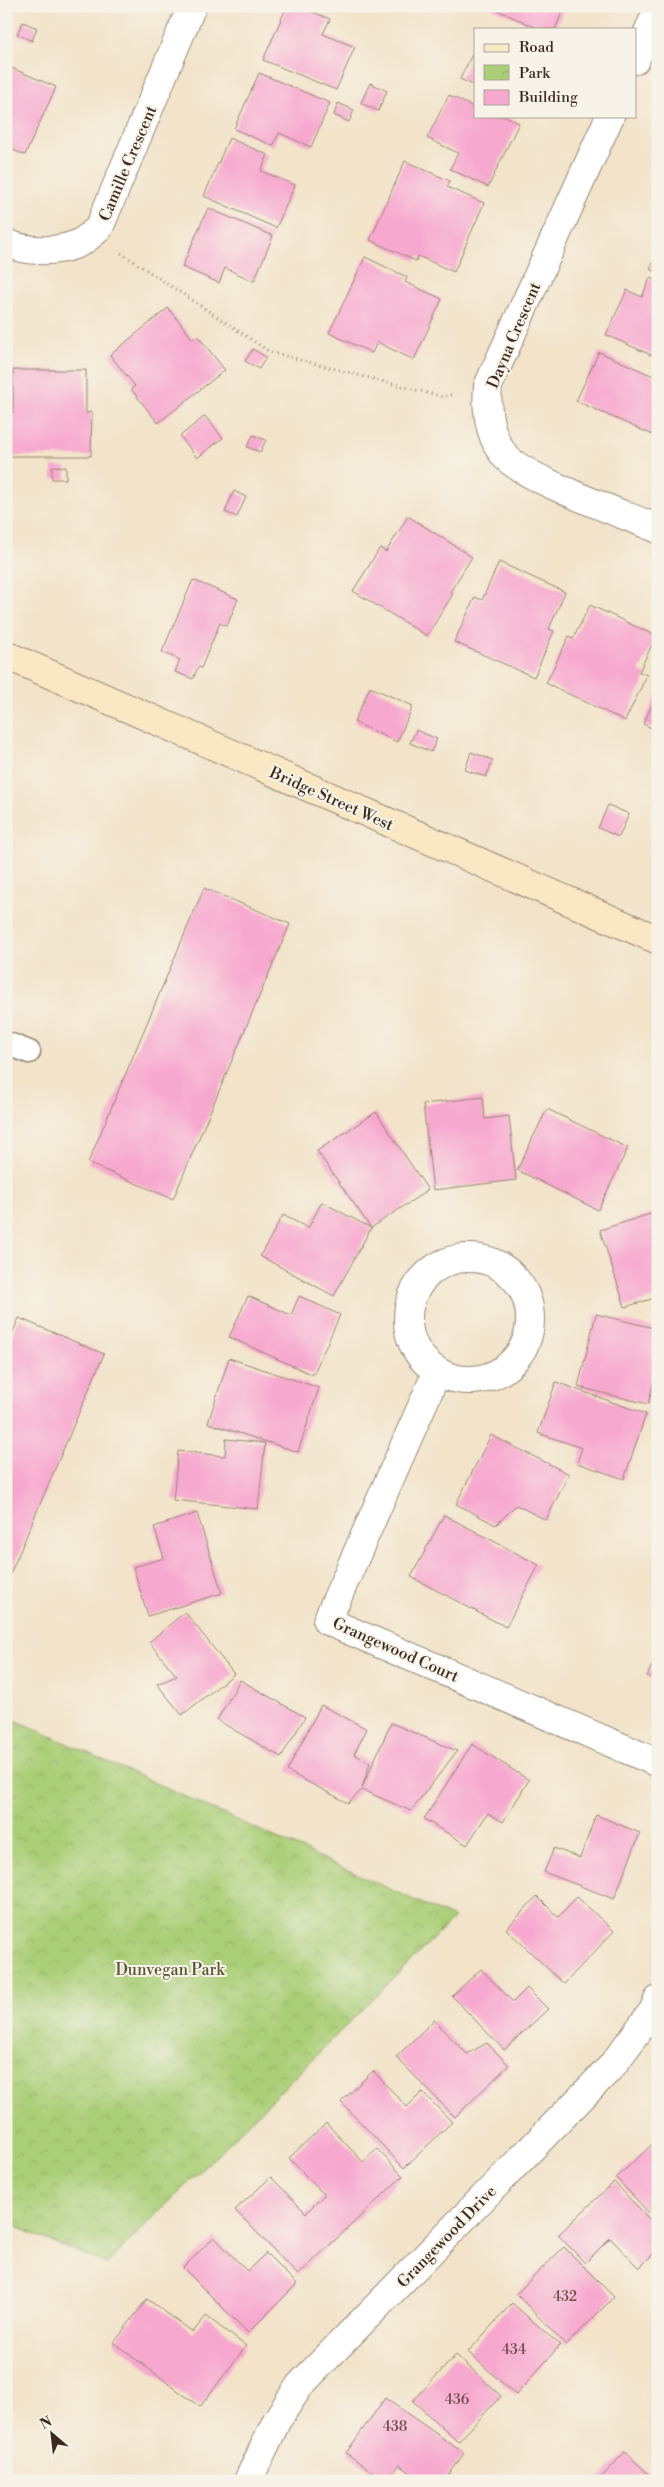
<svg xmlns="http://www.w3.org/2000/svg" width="664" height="2487" viewBox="0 0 664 2487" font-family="'Libre Bodoni',serif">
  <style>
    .park { fill: url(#park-crowns); stroke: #737c4b }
    .building { fill: #f7a8cf }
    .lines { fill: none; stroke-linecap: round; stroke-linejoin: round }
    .lane-casing { stroke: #968674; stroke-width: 25 }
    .street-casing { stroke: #968674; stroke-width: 30 }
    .secondary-casing { stroke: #968674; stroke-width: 30 }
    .path { stroke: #968674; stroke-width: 3; stroke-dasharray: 1 4; stroke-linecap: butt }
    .lane { stroke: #fff; stroke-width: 22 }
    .street { stroke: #fff; stroke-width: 28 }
    .secondary { stroke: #fae7c3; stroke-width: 28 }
    .labels { text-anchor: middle; stroke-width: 4; stroke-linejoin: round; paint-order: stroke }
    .number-label { font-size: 14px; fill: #6a4a4a }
    .street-label { font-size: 16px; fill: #3b2a1e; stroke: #f7f3e8 }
    .park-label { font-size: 16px; fill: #575334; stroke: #f7f3e8 }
  </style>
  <defs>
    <pattern id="park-crowns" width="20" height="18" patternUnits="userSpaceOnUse" patternTransform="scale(1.25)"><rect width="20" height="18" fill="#abcf78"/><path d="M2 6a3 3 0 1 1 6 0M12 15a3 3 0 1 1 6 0" fill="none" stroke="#94b267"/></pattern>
  </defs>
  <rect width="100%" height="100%" fill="#f7f3e8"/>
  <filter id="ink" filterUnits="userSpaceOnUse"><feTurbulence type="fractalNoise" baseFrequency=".02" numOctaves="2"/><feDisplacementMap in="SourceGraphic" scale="10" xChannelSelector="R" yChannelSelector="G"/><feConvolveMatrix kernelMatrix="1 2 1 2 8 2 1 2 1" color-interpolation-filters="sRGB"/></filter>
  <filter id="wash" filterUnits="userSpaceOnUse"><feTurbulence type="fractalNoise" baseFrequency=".0096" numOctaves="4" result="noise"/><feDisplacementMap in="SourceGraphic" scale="20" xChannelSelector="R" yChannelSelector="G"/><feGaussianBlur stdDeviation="1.12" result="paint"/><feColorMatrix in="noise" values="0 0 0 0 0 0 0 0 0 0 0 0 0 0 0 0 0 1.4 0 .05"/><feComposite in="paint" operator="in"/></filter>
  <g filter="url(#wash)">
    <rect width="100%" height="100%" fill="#f2e3c9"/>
    <polygon class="park" points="6,1716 454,1918 107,2264 6,2223"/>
    <g id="blocks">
      <g class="building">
        <polygon points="287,6 298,6 330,19 323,34 355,47 336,90 263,60"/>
        <polygon points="488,6 565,6 555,29 539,29"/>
        <polygon points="23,22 37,28 32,41 17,34"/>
        <polygon points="475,48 475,86 460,79"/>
        <polygon points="7,66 56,87 25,155 6,147"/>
        <polygon points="259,73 330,103 311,147 279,133 273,146 234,129"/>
        <polygon points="370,83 387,91 378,111 361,103"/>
        <polygon points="449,95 475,108 475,116 505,116 519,123 488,187 450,169 458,153 427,138"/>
        <polygon points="338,103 354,110 349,122 334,115"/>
        <polygon points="229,138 268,155 261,171 295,185 276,228 204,196"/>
        <polygon points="405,161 450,181 447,187 484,203 454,272 418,256 416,261 370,240"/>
        <polygon points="208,208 273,236 254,281 225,268 219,283 182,267"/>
        <polygon points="658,253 658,273 650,269"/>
        <polygon points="365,257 407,277 405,282 442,299 414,360 377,342 372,353 329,333"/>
        <polygon points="650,278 658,281 658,358 606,335 627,290 642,297"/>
        <polygon points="168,308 193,339 197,335 225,370 158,423 131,389 135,386 110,355"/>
        <polygon points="253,349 266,357 259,369 245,361"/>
        <polygon points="599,352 658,378 658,423 653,435 576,401"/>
        <polygon points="13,370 86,370 86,413 92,412 91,456 7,456 8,412 13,412"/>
        <polygon points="205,416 223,438 197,458 180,436"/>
        <polygon points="253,435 266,440 260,452 247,447"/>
        <polygon points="52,466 66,467 66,479 52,479"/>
        <polygon points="234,491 246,497 237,517 225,512"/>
        <polygon points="408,516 472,557 450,592 453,594 427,636 353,591 380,548 386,552"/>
        <polygon points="499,562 565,592 549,629 554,631 534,677 454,642 475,597 482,600"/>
        <polygon points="193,580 238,599 227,626 220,623 201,668 198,667 193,679 175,672 180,660 162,652"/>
        <polygon points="590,605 656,636 639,672 647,675 625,721 546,683 569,636 573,639"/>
        <polygon points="370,687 413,706 397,742 354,722"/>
        <polygon points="658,693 658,731 643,724"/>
        <polygon points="416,730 437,739 431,752 410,743"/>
        <polygon points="471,752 493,760 486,777 465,770"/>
        <polygon points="608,805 629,814 619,837 598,828"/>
        <polygon points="204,888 290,924 173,1199 88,1163"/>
        <polygon points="483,1097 485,1119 509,1116 516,1180 433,1190 423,1104"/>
        <polygon points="547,1109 628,1148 598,1210 517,1170"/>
        <polygon points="376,1112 428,1190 371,1228 334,1296 260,1256 283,1215 308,1228 322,1202 371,1228 317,1151"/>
        <polygon points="653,1213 658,1229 658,1297 625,1307 600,1230"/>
        <polygon points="248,1296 291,1315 299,1296 340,1315 313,1375 229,1337"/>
        <polygon points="596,1314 658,1329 658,1366 648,1404 578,1387"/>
        <polygon points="19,1318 104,1354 6,1584 6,1347"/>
        <polygon points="229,1358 319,1388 298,1452 208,1423"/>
        <polygon points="556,1382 646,1414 624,1479 577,1463 582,1448 538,1433"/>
        <polygon points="491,1435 569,1474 546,1520 516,1505 496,1525 456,1504"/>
        <polygon points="226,1439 265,1443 258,1509 173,1500 178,1451 225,1456"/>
        <polygon points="197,1513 222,1593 148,1616 133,1567 164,1558 154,1527"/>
        <polygon points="444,1515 539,1565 506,1627 411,1577"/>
        <polygon points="185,1612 234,1674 182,1715 157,1684 177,1676 149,1642"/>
        <polygon points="658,1653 658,1681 647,1676"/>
        <polygon points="240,1680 305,1717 281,1757 217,1720"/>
        <polygon points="321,1705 367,1729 354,1754 370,1763 362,1788 391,1723 457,1751 411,1811 362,1790 348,1803 287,1771"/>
        <polygon points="472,1744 529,1780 503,1822 488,1813 467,1845 424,1819"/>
        <polygon points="596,1815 640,1833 614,1899 544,1872 554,1848 580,1858"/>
        <polygon points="537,1896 558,1917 577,1897 614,1931 564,1984 506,1929"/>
        <polygon points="481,1969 513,2002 527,1988 548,2009 504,2050 452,1996"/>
        <polygon points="434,2020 467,2054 487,2043 509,2065 455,2117 396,2057"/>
        <polygon points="373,2071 407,2107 422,2092 452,2122 404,2168 341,2102"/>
        <polygon points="326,2123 363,2162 377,2149 403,2176 298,2275 235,2210 271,2177 306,2213 324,2195 289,2158"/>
        <polygon points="658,2139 658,2210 652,2216 616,2178"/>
        <polygon points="614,2182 658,2228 658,2249 639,2268 610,2238 585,2263 558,2235"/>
        <polygon points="214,2237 247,2271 266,2253 297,2284 248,2333 183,2268"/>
        <polygon points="564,2247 614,2297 566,2345 516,2294"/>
        <polygon points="147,2299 193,2332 206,2316 246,2346 200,2407 114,2343"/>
        <polygon points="512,2303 560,2345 516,2395 468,2352"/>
        <polygon points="456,2355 501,2396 458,2442 413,2401"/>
        <polygon points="385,2398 464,2453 445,2481 421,2481 399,2465 388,2481 385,2481 346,2453"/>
        <polygon points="625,2452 656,2481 598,2481"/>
      </g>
    </g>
  </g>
  <g filter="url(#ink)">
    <use href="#blocks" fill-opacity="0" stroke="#968674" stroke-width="1"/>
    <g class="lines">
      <g class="lane-casing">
        <polyline id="lane" points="6,1043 29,1052"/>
      </g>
      <g class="street-casing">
        <g id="street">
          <polyline points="635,60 658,10"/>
          <path d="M610,116L488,386C486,409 489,435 504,455C522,478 626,515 658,529"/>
          <path d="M6,243C27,252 56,253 77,244C85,241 93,233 99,228L192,6"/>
          <circle cx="469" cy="1319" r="61"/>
          <polyline points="437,1372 327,1621 658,1763"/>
          <polyline points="248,2481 277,2420 300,2385 611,2067 653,2011 658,2000"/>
        </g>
      </g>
      <g class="secondary-casing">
        <polyline id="secondary" points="6,655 658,940"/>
      </g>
      <polyline class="path" points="121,253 270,352 443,397 454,394"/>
      <use href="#lane" class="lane"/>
      <use href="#street" class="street"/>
      <use href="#secondary" class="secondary"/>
    </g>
  </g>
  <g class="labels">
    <g class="number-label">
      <text x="565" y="2301">432</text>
      <text x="514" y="2354">434</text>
      <text x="457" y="2404">436</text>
      <text x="395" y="2431">438</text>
    </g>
    <g class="street-label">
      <text transform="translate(127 163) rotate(-67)" y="6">Camille Crescent</text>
      <text transform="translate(513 335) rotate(-67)" y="6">Dayna Crescent</text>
      <text transform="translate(332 798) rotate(24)" y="6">Bridge Street West</text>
      <text transform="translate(396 1649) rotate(24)" y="6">Grangewood Court</text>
      <text transform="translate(446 2236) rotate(-46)" y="6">Grangewood Drive</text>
    </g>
    <g class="park-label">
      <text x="170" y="1975">Dunvegan Park</text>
    </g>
  </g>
  <rect width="664" height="2487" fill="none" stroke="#f7f3e8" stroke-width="25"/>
  <rect x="474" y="28" width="162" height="90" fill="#f7f3e8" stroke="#aca397"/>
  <rect x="484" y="44" width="25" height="8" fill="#fae7c3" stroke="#aca397"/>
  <text x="519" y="52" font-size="15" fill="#3b2a1e">Road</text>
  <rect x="484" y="65" width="25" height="15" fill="url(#park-crowns)" stroke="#aca397"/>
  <text x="519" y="78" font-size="15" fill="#3b2a1e">Park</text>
  <rect x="484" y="90" width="25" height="15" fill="#f7a8cf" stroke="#aca397"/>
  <text x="519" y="102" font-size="15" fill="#3b2a1e">Building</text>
  <g transform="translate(52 2434) rotate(332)" stroke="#f7f3e8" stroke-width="4" paint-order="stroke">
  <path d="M0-4L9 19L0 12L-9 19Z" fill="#3b2a1e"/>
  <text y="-8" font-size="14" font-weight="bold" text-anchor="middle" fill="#3b2a1e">N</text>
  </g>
</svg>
